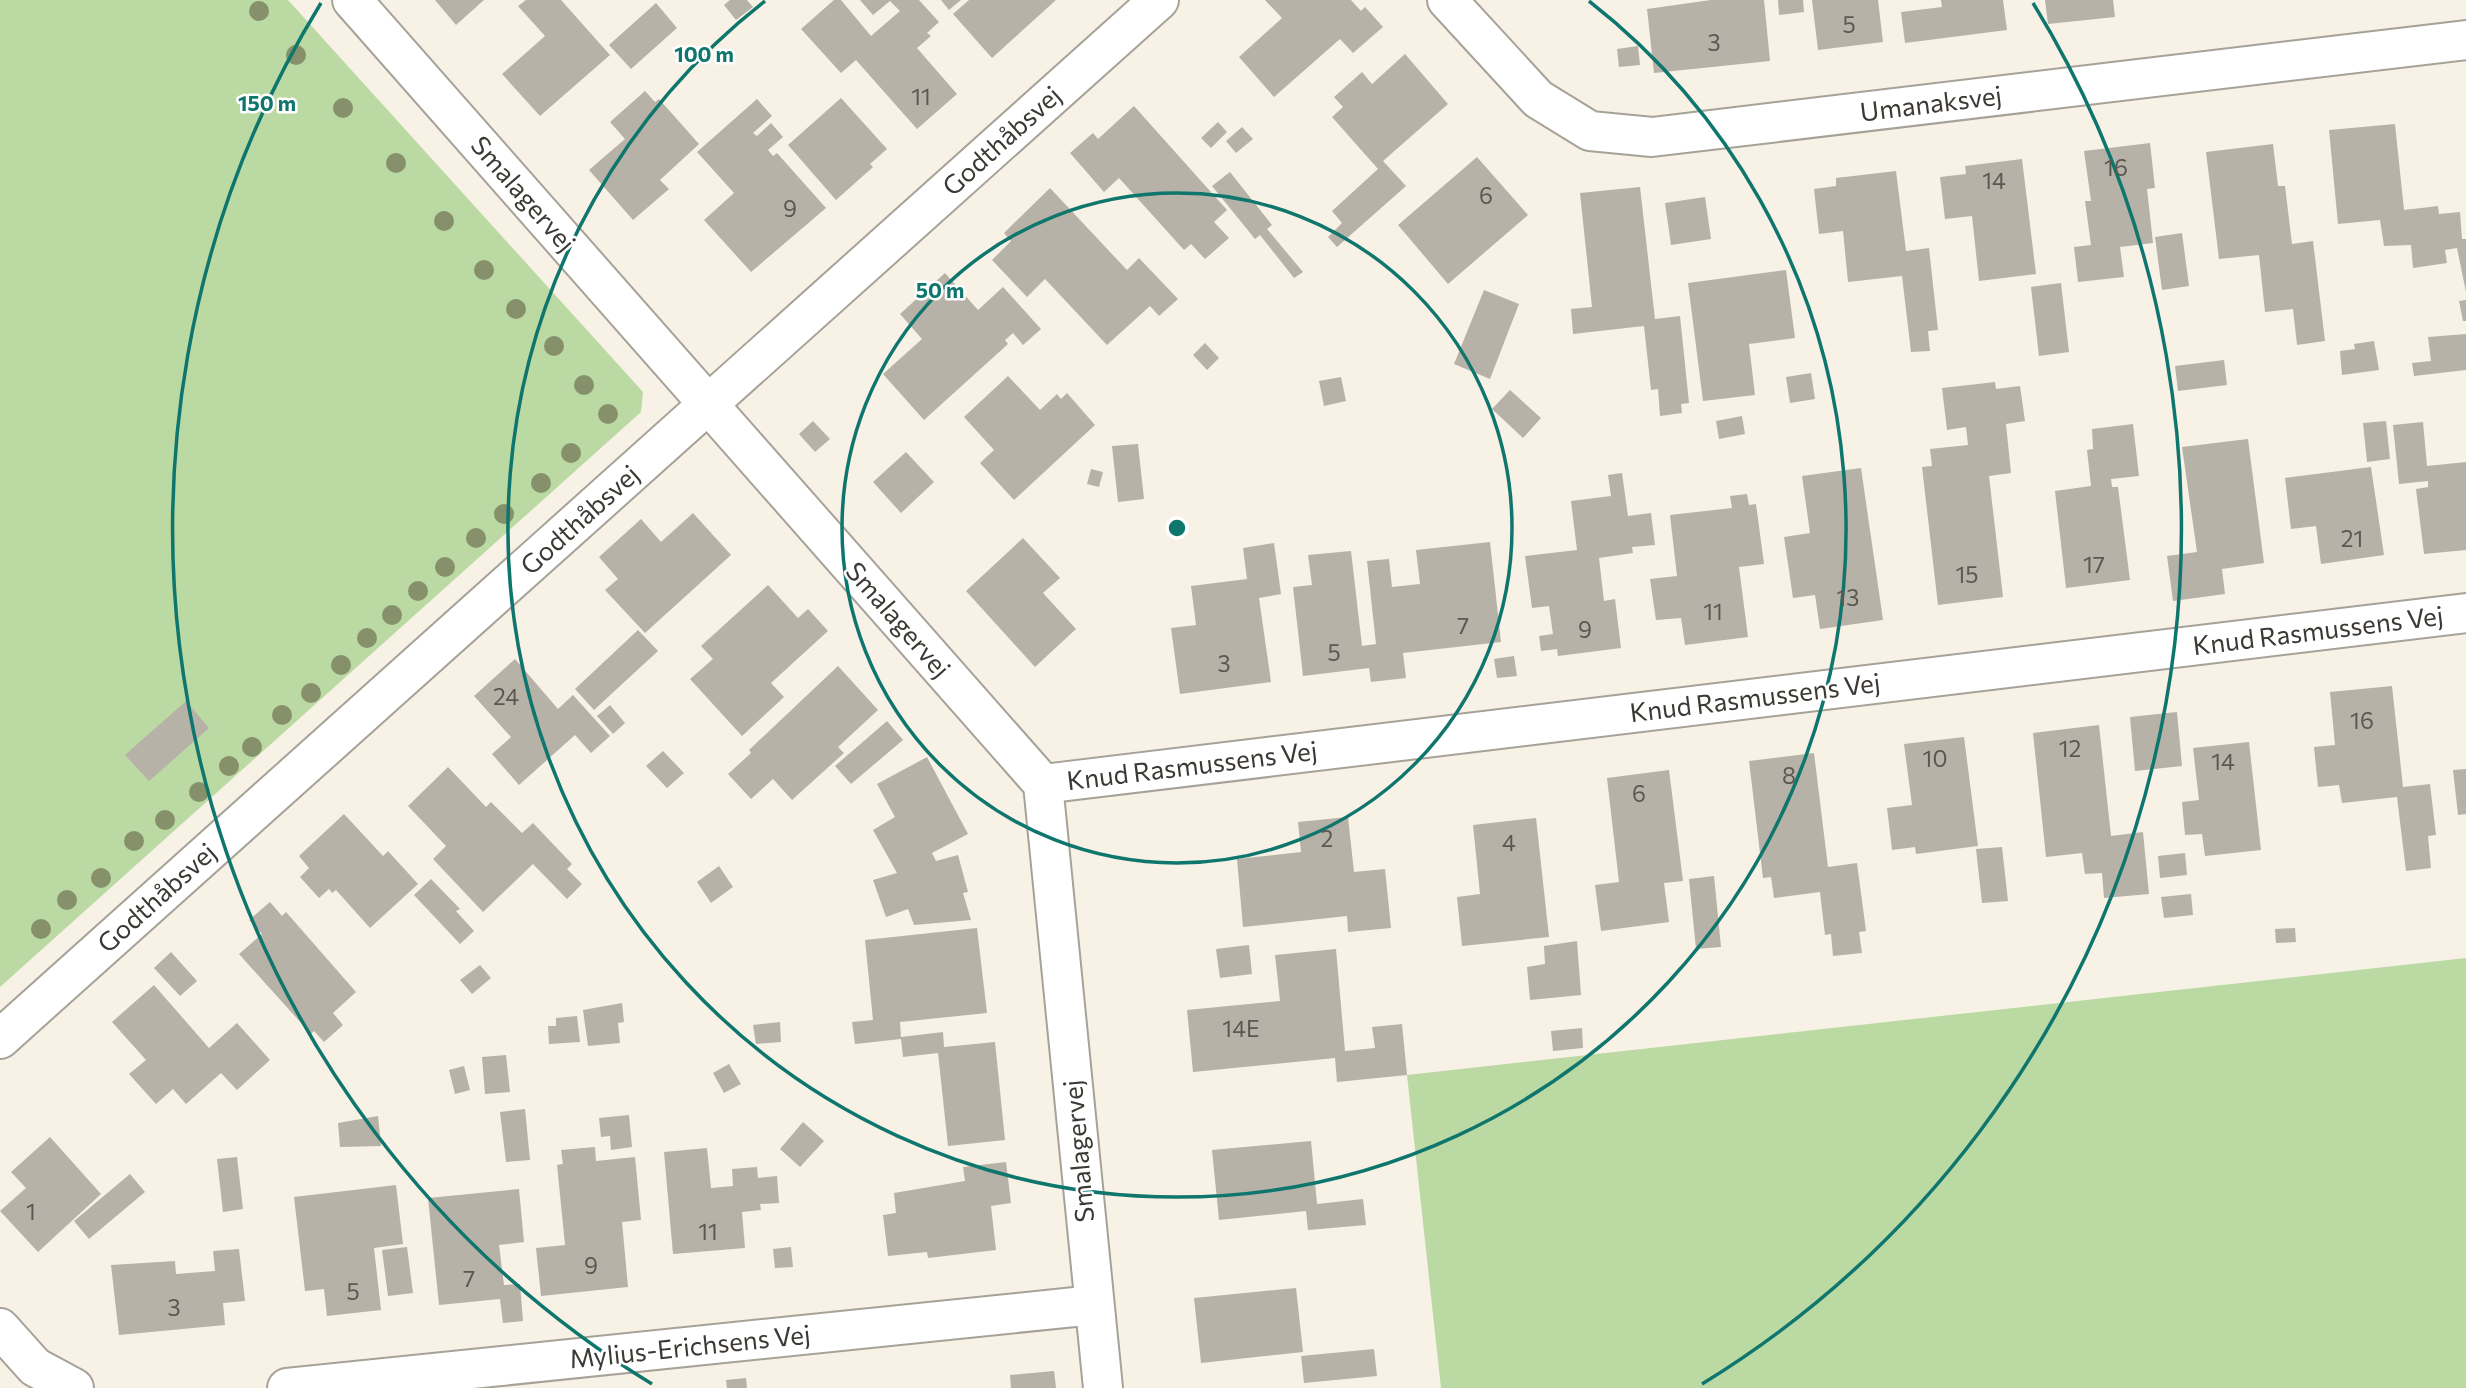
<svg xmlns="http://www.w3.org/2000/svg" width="2466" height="1388" viewBox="0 0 2466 1388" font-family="Commissioner,sans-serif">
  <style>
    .green { fill: #bbd9a2 }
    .building { fill: #b7b2a7 }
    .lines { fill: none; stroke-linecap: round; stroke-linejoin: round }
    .minor-casing { stroke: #a7a298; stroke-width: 42 }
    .minor { stroke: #fff; stroke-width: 38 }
    .tree { fill: #86916c }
    .ring { fill: none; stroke: #0f766e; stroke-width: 3.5 }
    .labels { text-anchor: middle; stroke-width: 5; stroke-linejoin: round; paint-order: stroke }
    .number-label { font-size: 23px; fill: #5b5752 }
    .street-label { font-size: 26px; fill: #3c3935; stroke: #fff }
    .centre { fill: #0f766e; stroke: #fff; stroke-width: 3.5 }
    .ring-label { font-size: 21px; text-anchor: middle; font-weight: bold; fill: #0f766e; stroke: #fff; stroke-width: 5; stroke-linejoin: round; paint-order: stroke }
  </style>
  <rect width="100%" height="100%" fill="#f7f1e6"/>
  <g class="green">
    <polygon points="0,0 288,0 643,392 641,412 0,987"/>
    <polygon points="2466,958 2466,1388 1441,1388 1407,1075"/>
  </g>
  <g class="building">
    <polygon points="435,0 484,0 456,25"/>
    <polygon points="526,0 561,0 610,55 540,116 502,74 545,36 518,6"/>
    <polygon points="730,0 747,0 753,7 736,20 724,5"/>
    <polygon points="834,0 841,0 871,36 900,11 890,1 873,15 860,0 919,0 939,22 927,33 931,36 917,48 957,94 917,129 856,60 841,73 801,29"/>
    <polygon points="941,0 961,0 949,10"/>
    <polygon points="969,0 1056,0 992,58 953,14"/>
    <polygon points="1265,0 1351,0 1361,11 1365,7 1383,27 1353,53 1340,39 1274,97 1239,57 1282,18"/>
    <polygon points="1711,0 1764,0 1770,61 1654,73 1647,9"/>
    <polygon points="1778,0 1803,0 1804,12 1779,15"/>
    <polygon points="1812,0 1878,0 1883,42 1818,50"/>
    <polygon points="1941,0 2003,0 2007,30 1905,43 1901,12 1942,7"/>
    <polygon points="2045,0 2113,0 2115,17 2048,24"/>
    <polygon points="656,3 677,28 631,69 609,45"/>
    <polygon points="1638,46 1640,65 1619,67 1617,49"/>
    <polygon points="1405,54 1448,104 1383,161 1406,186 1337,247 1328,237 1342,223 1332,211 1378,169 1332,117 1343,107 1334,97 1362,72 1372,84"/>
    <polygon points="645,91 655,102 659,99 699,144 660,180 669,189 633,220 589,170 625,139 610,122"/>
    <polygon points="841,98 887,149 870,164 873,167 836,200 788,145"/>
    <polygon points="757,99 772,116 753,133 757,136 771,123 783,137 768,150 773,156 777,153 826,208 751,272 704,220 734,193 697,152"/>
    <polygon points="1134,106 1227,210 1214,222 1229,238 1205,259 1191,244 1184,250 1119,178 1104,192 1070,153 1093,133 1098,139"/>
    <polygon points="1218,122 1227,132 1211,148 1201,138"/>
    <polygon points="2395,124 2404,210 2438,206 2439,214 2460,212 2462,239 2466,239 2466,292 2457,248 2445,250 2447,263 2413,268 2411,245 2384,246 2380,220 2338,224 2329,130"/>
    <polygon points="1242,127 1253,139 1236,153 1226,141"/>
    <polygon points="2150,143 2155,188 2147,189 2153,243 2120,247 2124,277 2078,282 2074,247 2091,245 2085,201 2091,201 2084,151"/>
    <polygon points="2273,144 2278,186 2285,186 2292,244 2313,241 2325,341 2297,345 2293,309 2265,312 2259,255 2219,259 2206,152"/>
    <polygon points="1477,157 1528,215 1448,284 1398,225"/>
    <polygon points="2022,159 2036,274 1979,281 1972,216 1945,219 1940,177 1966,174 1965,166"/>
    <polygon points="1896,171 1906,251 1929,248 1938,330 1928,331 1930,351 1911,352 1902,276 1848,282 1843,231 1819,234 1814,189 1836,186 1836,178"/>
    <polygon points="1230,172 1272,225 1267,229 1303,272 1294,278 1260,235 1255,239 1212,186"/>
    <polygon points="1640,187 1655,319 1680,316 1689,403 1681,404 1682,413 1660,416 1658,389 1651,390 1644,326 1573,334 1571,309 1592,307 1580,193"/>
    <polygon points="1050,188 1127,270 1139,258 1178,299 1159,316 1150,306 1107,345 1045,279 1027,297 992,260 1011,241 1004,233"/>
    <polygon points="1705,197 1711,239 1671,245 1665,203"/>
    <polygon points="2182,233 2189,286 2162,290 2155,237"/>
    <polygon points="1786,270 1795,338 1749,344 1755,395 1703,401 1688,283"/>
    <polygon points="945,273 978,310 1003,287 1041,329 1023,345 1013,333 1005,340 1008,344 924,420 883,374 922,339 900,314"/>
    <polygon points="2061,283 2069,352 2039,356 2031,287"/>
    <polygon points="1484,290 1519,304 1490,379 1454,364"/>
    <polygon points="2466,300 2466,321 2463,321 2459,301"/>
    <polygon points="2466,334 2466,370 2414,376 2412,363 2431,361 2428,337"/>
    <polygon points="2374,341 2379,370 2342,375 2340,351 2355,349 2354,344"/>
    <polygon points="1205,343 1219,358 1207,370 1193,355"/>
    <polygon points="2224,360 2227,385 2178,391 2175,366"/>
    <polygon points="1811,373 1815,399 1790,403 1786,377"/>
    <polygon points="1008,376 1040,410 1057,394 1061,399 1067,393 1095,425 1014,500 980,463 994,450 964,417"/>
    <polygon points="1341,377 1346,401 1324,406 1319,381"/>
    <polygon points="1995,382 1996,389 2020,386 2025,421 2006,424 2011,473 1989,476 2003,597 1938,605 1922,467 1932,466 1930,449 1968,445 1966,427 1947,430 1942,388"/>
    <polygon points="1510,390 1541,418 1523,438 1492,409"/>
    <polygon points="1742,416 1745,434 1719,439 1716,421"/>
    <polygon points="813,421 830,439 815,452 799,434"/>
    <polygon points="2386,421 2390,459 2367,462 2363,423"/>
    <polygon points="2423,422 2427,466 2466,462 2466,550 2424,554 2416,489 2428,487 2428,481 2399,484 2393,425"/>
    <polygon points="2133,424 2139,476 2111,479 2112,487 2118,487 2130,580 2066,588 2055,491 2091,486 2087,450 2093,449 2092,429"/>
    <polygon points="2248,439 2264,563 2222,569 2225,594 2173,601 2167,556 2197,552 2182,447"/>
    <polygon points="1138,444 1144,499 1118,502 1112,446"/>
    <polygon points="906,452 934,482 901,513 873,482"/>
    <polygon points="2371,467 2384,555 2321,564 2316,526 2291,529 2285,478"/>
    <polygon points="1861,468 1883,620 1820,629 1815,595 1793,598 1784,537 1810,533 1802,476"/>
    <polygon points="1091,469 1103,472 1099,487 1087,484"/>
    <polygon points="1622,473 1628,516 1651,513 1655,545 1632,547 1633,553 1599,558 1604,601 1615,599 1621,648 1558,656 1557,649 1541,651 1539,636 1553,634 1549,606 1532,608 1525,556 1577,550 1571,501 1611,496 1608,475"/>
    <polygon points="1747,494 1749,505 1756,504 1764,564 1739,567 1748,637 1685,645 1681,618 1656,620 1650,579 1677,576 1670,515 1732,508 1730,496"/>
    <polygon points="693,513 731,555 645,633 605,590 618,579 599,557 641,519 661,542"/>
    <polygon points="1023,538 1060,578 1043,593 1076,629 1035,667 966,591"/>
    <polygon points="1490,542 1501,642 1403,653 1406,678 1371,682 1369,668 1303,676 1293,587 1312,585 1308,555 1351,551 1362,646 1376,644 1367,561 1389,559 1392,587 1420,584 1416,550"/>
    <polygon points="1274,543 1281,594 1259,598 1271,682 1180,694 1171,628 1196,625 1191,586 1247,579 1243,548"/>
    <polygon points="768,585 798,618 808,609 828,631 771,683 784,697 742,736 690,679 713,659 701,646"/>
    <polygon points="638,630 658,651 594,710 575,689"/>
    <polygon points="1514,656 1517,676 1497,678 1494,659"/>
    <polygon points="515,659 558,709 573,695 610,736 591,753 575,735 519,785 492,754 511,737 474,696"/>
    <polygon points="838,666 878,710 838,747 844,753 792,800 773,779 751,799 728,774 751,753 749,750"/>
    <polygon points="2392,686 2403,787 2430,784 2436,835 2428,836 2431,868 2406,871 2397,797 2342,803 2339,785 2318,787 2314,747 2335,745 2330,692"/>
    <polygon points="186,701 209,728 149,781 125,755"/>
    <polygon points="610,705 625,723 613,734 597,716"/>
    <polygon points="2177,712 2182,766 2135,771 2130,717"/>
    <polygon points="887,721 903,740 851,784 835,766"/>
    <polygon points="2099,725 2111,836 2143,832 2149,894 2104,898 2102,873 2085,874 2082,853 2046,857 2033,733"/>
    <polygon points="1964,737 1978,846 1916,854 1915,847 1892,850 1887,808 1912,805 1904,744"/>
    <polygon points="2249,742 2261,850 2205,856 2202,834 2185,835 2182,802 2199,800 2193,748"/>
    <polygon points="663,751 684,773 667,788 646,766"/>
    <polygon points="1814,753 1828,867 1857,863 1866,931 1859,932 1862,953 1833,956 1831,934 1825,935 1820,892 1774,898 1771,877 1763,878 1749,761"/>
    <polygon points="927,757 968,834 932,853 936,861 958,855 968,892 963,893 971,920 914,925 908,909 886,917 873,880 897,873 873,830 895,817 877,784"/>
    <polygon points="448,767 486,807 491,802 522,833 533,823 572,864 567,869 582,884 567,899 533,864 483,912 433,859 446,846 408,806"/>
    <polygon points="2466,769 2466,814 2458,815 2453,770"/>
    <polygon points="1669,770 1683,881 1664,883 1669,922 1601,931 1595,885 1619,882 1607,778"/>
    <polygon points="344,814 383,856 388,851 418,884 370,928 336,890 332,893 329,889 319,898 300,877 309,868 299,856"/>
    <polygon points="1348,817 1354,872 1385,869 1391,928 1348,932 1347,916 1243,927 1237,859 1301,852 1298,822"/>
    <polygon points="1536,818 1549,937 1462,946 1457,897 1480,894 1473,825"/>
    <polygon points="2002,847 2008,901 1982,903 1976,849"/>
    <polygon points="2185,853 2187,875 2160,878 2158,856"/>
    <polygon points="719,866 733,887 711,903 697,882"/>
    <polygon points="1714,876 1721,947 1696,949 1689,879"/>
    <polygon points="431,879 460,909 456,911 474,931 460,944 414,895"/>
    <polygon points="2191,894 2193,915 2164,918 2161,897"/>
    <polygon points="270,902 282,916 286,912 356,992 333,1013 343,1025 324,1042 314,1031 311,1034 239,954 262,934 249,920"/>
    <polygon points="977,928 987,1013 900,1022 901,1037 943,1032 944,1047 995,1042 1005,1140 948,1146 938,1053 903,1057 901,1039 855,1044 852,1022 873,1020 865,940"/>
    <polygon points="2295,928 2296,942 2276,943 2275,929"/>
    <polygon points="1577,941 1581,995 1530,1000 1527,967 1545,964 1544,946"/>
    <polygon points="1249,945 1252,974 1220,978 1216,949"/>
    <polygon points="1336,949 1345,1051 1375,1048 1372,1027 1402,1024 1407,1075 1337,1082 1335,1058 1193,1072 1187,1010 1280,1001 1275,955"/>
    <polygon points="171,952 197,981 180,996 154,968"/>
    <polygon points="480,965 491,978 472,994 460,980"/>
    <polygon points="154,985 209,1048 237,1023 270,1060 237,1090 221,1073 186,1104 173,1089 156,1104 129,1074 146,1060 112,1022"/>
    <polygon points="622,1003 624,1022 618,1023 620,1043 588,1046 583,1010"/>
    <polygon points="577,1016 580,1042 549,1044 548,1026 556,1026 556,1018"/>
    <polygon points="780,1022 781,1042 756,1044 753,1025"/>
    <polygon points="1582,1028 1583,1048 1553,1051 1551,1031"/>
    <polygon points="506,1055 510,1092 485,1094 482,1057"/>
    <polygon points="729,1064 741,1084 724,1093 713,1073"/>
    <polygon points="464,1066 470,1090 455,1094 449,1070"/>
    <polygon points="525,1109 530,1160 506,1162 500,1112"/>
    <polygon points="629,1115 632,1147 611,1150 610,1136 601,1137 599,1118"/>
    <polygon points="378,1116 381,1146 340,1147 338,1123"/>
    <polygon points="803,1122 824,1141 800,1167 780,1149"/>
    <polygon points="50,1137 101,1194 38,1252 0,1211 26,1188 11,1172"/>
    <polygon points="1311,1141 1317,1204 1363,1199 1366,1225 1308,1230 1306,1211 1219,1220 1212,1150"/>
    <polygon points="595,1147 596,1161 635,1157 641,1220 622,1222 628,1287 541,1296 536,1248 565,1245 557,1165 563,1164 561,1150"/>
    <polygon points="707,1148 711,1188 733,1186 732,1169 757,1167 758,1178 777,1176 779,1203 760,1204 761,1210 742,1212 745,1248 673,1254 664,1152"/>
    <polygon points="237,1157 243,1209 223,1212 217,1159"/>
    <polygon points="1006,1162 1011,1203 991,1206 996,1250 928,1258 927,1252 888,1256 883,1215 896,1213 894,1193 965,1181 963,1167"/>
    <polygon points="130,1174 145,1192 89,1239 74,1221"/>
    <polygon points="396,1185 403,1244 374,1248 381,1310 327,1316 324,1289 305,1291 294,1197"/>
    <polygon points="519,1189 524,1242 499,1245 504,1285 520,1284 523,1321 503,1323 500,1299 439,1305 428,1198"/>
    <polygon points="407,1247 413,1293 388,1296 382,1250"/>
    <polygon points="791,1247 793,1267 775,1268 773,1249"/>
    <polygon points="239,1249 245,1301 223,1303 225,1325 119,1335 111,1265 175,1261 176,1274 215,1271 213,1251"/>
    <polygon points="1296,1288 1303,1352 1201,1363 1194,1298"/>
    <polygon points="1374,1349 1377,1376 1304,1383 1301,1356"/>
    <polygon points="1054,1371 1056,1388 1011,1388 1010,1375"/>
    <polygon points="746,1378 747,1388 727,1388 726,1380"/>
  </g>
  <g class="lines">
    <g class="minor-casing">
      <g id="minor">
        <polyline points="352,0 1043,784 1103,1388"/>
        <polyline points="1447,0 1538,99 1590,131 1652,137 2466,40"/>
        <polyline points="1043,784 2466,613"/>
        <polyline points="0,1039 1159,0"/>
        <polyline points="0,1328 35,1367 74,1388"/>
        <polyline points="287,1388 1094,1305"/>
      </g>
    </g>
    <use href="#minor" class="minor"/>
  </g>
  <g class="tree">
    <circle cx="259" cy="11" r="10"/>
    <circle cx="296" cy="55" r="10"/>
    <circle cx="343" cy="108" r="10"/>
    <circle cx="396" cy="163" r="10"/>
    <circle cx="444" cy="221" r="10"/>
    <circle cx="484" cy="270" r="10"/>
    <circle cx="516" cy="309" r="10"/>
    <circle cx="554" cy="346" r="10"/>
    <circle cx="584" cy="385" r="10"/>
    <circle cx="608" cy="414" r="10"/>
    <circle cx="571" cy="453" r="10"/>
    <circle cx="541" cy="483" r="10"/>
    <circle cx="504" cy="514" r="10"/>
    <circle cx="476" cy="538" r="10"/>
    <circle cx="445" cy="567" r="10"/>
    <circle cx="418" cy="591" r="10"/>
    <circle cx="392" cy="615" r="10"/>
    <circle cx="367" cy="638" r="10"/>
    <circle cx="341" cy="665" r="10"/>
    <circle cx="311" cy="693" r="10"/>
    <circle cx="282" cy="715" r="10"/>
    <circle cx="252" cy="747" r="10"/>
    <circle cx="229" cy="766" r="10"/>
    <circle cx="199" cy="792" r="10"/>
    <circle cx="165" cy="820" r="10"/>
    <circle cx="134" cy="841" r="10"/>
    <circle cx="101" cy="878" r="10"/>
    <circle cx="67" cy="900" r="10"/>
    <circle cx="41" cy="929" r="10"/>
  </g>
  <g class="ring">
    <circle cx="1177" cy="528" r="335"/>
    <path d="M1589 1A669 669 0 1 1 765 1"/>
    <path d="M652 1384A1004 1004 0 0 1 321 3M2033 3A1004 1004 0 0 1 1702 1384"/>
  </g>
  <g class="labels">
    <g class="number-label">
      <text x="1849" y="33">5</text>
      <text x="1714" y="51">3</text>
      <text x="921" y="105">11</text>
      <text x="2116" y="176">16</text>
      <text x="1994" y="189">14</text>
      <text x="1486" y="204">6</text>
      <text x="790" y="217">9</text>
      <text x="2352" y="547">21</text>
      <text x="2094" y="573">17</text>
      <text x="1967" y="583">15</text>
      <text x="1848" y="606">13</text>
      <text x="1713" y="620">11</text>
      <text x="1463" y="634">7</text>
      <text x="1585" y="638">9</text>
      <text x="1334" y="661">5</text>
      <text x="1224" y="672">3</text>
      <text x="506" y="705">24</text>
      <text x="2362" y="729">16</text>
      <text x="2070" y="757">12</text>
      <text x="1935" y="767">10</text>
      <text x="2223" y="770">14</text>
      <text x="1789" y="784">8</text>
      <text x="1639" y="802">6</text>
      <text x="1327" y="847">2</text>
      <text x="1509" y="851">4</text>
      <text x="1241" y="1037">14E</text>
      <text x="31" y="1220">1</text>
      <text x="708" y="1240">11</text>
      <text x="591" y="1274">9</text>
      <text x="469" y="1287">7</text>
      <text x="353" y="1300">5</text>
      <text x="174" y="1316">3</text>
    </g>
    <g class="street-label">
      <text transform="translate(1931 104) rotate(-7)" y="9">Umanaksvej</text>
      <text transform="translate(1002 141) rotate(-42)" y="9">Godthåbsvej</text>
      <text transform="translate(523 194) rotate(49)" y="9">Smalagervej</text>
      <text transform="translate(580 520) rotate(-42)" y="9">Godthåbsvej</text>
      <text transform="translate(898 620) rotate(49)" y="9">Smalagervej</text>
      <text transform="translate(2318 631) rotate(-7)" y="9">Knud Rasmussens Vej</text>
      <text transform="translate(1755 698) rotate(-7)" y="9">Knud Rasmussens Vej</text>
      <text transform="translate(1192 766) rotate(-7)" y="9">Knud Rasmussens Vej</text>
      <text transform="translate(157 898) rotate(-42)" y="9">Godthåbsvej</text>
      <text transform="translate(1079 1151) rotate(-95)" y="9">Smalagervej</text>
      <text transform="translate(690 1347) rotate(-6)" y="9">Mylius-Erichsens Vej</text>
    </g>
  </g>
  <circle cx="1177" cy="528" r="10" class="centre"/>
  <g class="ring-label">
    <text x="704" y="62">100 m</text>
    <text x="267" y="111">150 m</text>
    <text x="940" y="298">50 m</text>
  </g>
</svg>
